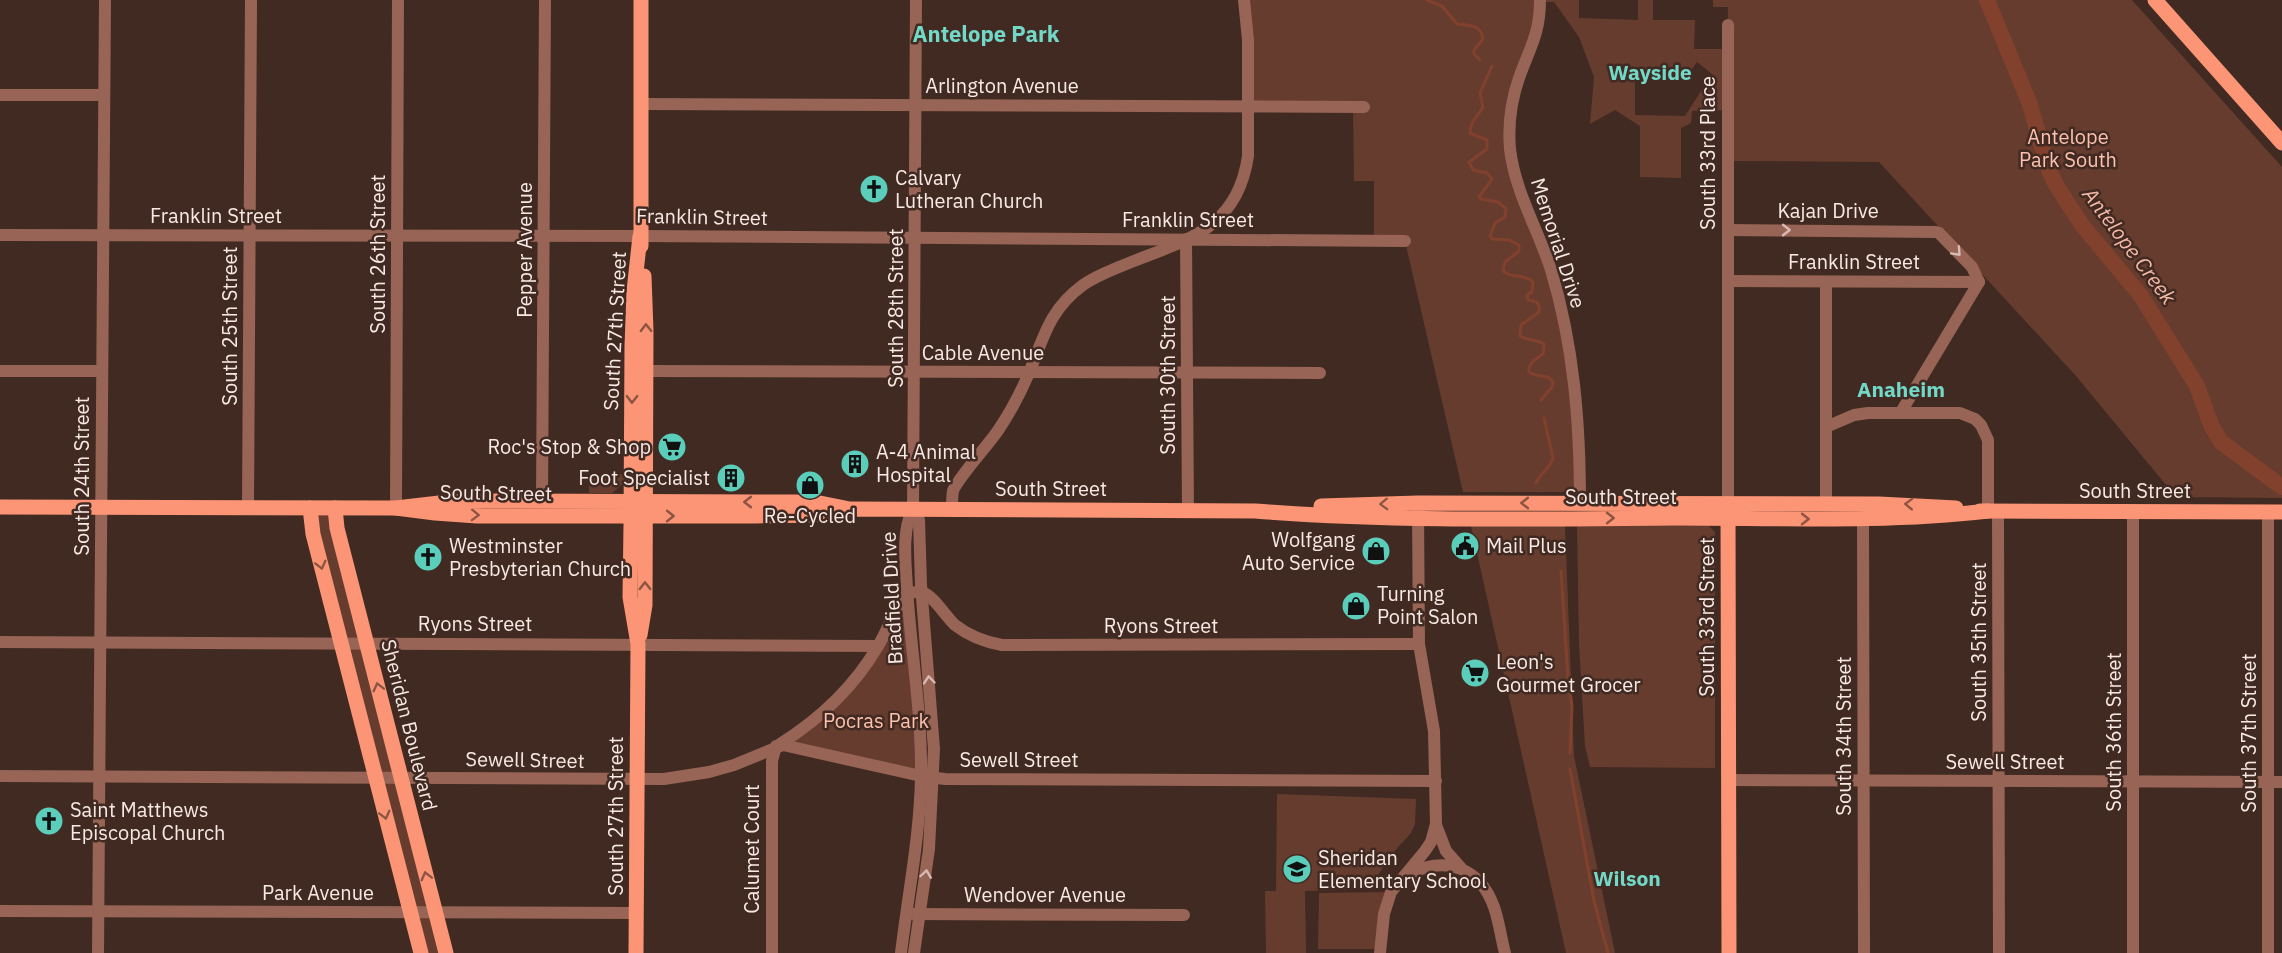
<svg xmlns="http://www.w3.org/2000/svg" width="2282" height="953" viewBox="0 0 2282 953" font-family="'IBM Plex Sans',sans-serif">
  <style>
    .green { fill: #663c2f; fill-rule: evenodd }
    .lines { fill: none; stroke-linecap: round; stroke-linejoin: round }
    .stream { stroke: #82412c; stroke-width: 3 }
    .river { stroke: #82412c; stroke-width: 16 }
    .minor { stroke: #976455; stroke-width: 12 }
    .major { stroke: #fc9575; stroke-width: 15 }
    .oneway { stroke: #d7bab2 }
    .oneway2 { stroke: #8c5543 }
    .labels { text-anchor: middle; stroke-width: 5; stroke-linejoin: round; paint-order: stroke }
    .street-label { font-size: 20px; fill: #f9e9e4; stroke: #412a22 }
    .park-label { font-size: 20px; fill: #fec1ae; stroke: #412a22 }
    .poi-label { font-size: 20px; fill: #f9e9e4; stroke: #412a22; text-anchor: start }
    .neighbourhood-label { font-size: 21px; font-weight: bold; fill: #72d8c7; stroke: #412a22 }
    .water-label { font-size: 21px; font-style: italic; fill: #f5b8a6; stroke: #412a22 }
    .quarter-label { font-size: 22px; font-weight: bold; fill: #72d8c7; stroke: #412a22 }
  </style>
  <rect width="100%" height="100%" fill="#412a22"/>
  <g class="green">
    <path d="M1244,0H1579V18L1638,20V0H1653V20H1695L1694,49H1727L1728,7H1713V0H2132L2282,167V498L2176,497L2076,376L1879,162L1728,161V110L1692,111L1691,123L1681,128V178L1640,177V126L1615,110L1590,124L1594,77L1579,37L1554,2H1541L1525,63L1510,145L1563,318L1580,492H1463L1405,241H1374V181H1354L1353,107L1248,105ZM1697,62L1712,74L1685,116L1635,115V76H1678L1685,79Z"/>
    <polygon points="589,474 623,474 623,484 612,493 589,493"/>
    <polygon points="310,508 335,508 446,953 421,953"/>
    <polygon points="1565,525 1574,756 1615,953 1566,953 1471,526"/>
    <polygon points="1577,525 1708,525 1715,532 1715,768 1590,767 1585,746 1579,644"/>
    <polygon points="908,593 921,776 790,745 834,703"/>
    <polygon points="1277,794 1416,799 1415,824 1411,833 1391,855 1369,889 1305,891 1306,953 1266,953 1265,891 1276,891"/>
    <polygon points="1391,892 1381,949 1318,949 1319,893"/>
  </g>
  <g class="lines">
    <g class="stream">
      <path d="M1427,0L1442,6L1457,24C1469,26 1481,24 1483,39L1474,50V54L1480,60"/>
      <path d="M1492,66L1480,93L1483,107C1478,116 1470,121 1470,133L1487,140V149L1469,162L1473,170L1487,173L1492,179L1479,197L1481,199L1498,202L1506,209L1505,217L1495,223L1490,236L1492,239L1509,240L1519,245V251L1505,262L1503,271C1511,279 1524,273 1533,282L1532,292L1527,295L1528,300L1537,302L1539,307V312L1521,325L1520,336C1528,341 1537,339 1544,344L1543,354C1536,359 1528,363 1529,372C1537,378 1547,373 1553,382L1552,387L1541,400"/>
      <path d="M1536,483C1540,473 1551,468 1553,458L1544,418"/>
      <polyline points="1561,571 1568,678 1572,706 1570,753"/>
      <polyline points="1570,769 1594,901 1608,953"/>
    </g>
    <polyline class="river" points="1987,0 2029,102 2049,170 2056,185 2082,225 2141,296 2197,386 2211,425 2221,442 2282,487"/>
    <g class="minor">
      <path d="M1540,0C1540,34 1530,47 1519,78C1511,101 1508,125 1510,149C1515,192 1538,229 1551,270C1574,346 1580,424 1580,503"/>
      <polyline points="0,95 104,95"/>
      <polyline points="641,104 1364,107"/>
      <polyline points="1728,230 1936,232 1939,233 1972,267 1979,282"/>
      <polyline points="0,235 640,236 1405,241"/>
      <polyline points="1186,239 1188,510"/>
      <polyline points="1728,281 1979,282"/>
      <polyline points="0,371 102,371"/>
      <polyline points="646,371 1320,373"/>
      <polyline points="1901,412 1979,282"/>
      <polyline points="1826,427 1854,415 1868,413 1960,413 1975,419 1981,425 1988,440 1988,511"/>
      <polyline points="542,501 545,0"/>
      <polyline points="1728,504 1728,25"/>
      <polyline points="1826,504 1826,282"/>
      <polyline points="248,507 251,0"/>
      <polyline points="396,508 398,0"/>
      <path d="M952,509C952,503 952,497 953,491C957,479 990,443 999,429C1011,411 1021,392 1029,373C1044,337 1049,310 1083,285C1094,277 1107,272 1119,267C1181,241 1237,233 1248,156V40L1244,0"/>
      <polyline points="1998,511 1999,953"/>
      <polyline points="2133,512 2133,953"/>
      <polyline points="2268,512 2268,953"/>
      <polyline points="1863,519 1864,953"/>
      <polyline points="0,642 878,646"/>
      <path d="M780,744C820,719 854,687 878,646C889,628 894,608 908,593C912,593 918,591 922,592C933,595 946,617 955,625C969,636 985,642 1002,645L1419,644"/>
      <polyline points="0,776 664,779 709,772 734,765 783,745 921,776 945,779 1436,781"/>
      <polyline points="1728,780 2282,782"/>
      <polyline points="1436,825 1446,851 1461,868"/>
      <path d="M1410,874C1446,855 1480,868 1494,907C1499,921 1501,938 1505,953"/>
      <polyline points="0,911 636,913"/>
      <polyline points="913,914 1184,915"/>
      <polyline points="98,953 105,0"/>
      <polyline points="772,953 772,761 776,746"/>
      <path d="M901,953C908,894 920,836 921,776C922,714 911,652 907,589C906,565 901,531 913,509"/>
      <polyline points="914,953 929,849 934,749 921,585 919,520 913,509 916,0"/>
      <polyline points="1380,953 1384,914 1391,892 1425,851 1431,842 1436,824 1434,731 1419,644 1418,511"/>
    </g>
    <g class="major">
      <polyline points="2155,0 2282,143"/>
      <polyline points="641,246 641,0"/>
      <polyline points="1321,506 1418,503 1879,504 1956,508"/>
      <polyline points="0,507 396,508 448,502 484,501 795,502 820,503 845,508"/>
      <polyline points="310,508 313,534 421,953"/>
      <polyline points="335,508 337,528 446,953"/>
      <path d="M396,508L435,513L477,516H756L814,515L847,509L1255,511C1395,522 1536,519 1676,518C1780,518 1884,523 1988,511"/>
      <polyline points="1728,510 1729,953"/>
      <polyline points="1980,511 2282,512"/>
      <polyline points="640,635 645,605 646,331 644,276"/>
      <polyline points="636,953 638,644 630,597 631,524 632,346 634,291 640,236"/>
    </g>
  </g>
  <defs><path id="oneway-chevron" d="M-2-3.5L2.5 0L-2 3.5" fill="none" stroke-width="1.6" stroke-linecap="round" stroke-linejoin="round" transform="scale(1.5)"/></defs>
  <g class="oneway">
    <use href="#oneway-chevron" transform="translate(1786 230)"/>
    <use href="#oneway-chevron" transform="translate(1957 252) rotate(47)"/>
    <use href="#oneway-chevron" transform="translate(929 680) rotate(-95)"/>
    <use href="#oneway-chevron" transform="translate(926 874) rotate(-82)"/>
  </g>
  <g class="oneway2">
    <use href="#oneway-chevron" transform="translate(646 328) rotate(-91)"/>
    <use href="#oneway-chevron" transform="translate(632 399) rotate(91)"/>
    <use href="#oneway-chevron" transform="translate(748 502) rotate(180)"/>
    <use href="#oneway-chevron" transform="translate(1525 503) rotate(180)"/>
    <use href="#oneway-chevron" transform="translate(1384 504) rotate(178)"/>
    <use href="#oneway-chevron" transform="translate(1909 504) rotate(-178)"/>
    <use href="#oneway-chevron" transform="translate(475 515) rotate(2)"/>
    <use href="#oneway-chevron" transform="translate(670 516)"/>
    <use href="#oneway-chevron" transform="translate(1610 518)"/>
    <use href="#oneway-chevron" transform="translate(1805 519)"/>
    <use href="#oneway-chevron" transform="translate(321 565) rotate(76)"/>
    <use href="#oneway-chevron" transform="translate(645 586) rotate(-90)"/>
    <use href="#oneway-chevron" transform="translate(378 687) rotate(-104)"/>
    <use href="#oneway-chevron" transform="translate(385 815) rotate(76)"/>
    <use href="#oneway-chevron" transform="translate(426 876) rotate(-104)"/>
  </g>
  <defs>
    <g id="church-disc" transform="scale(1.5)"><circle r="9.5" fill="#5bcebb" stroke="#412a22"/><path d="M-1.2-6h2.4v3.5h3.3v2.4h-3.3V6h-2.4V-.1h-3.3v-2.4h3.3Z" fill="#111"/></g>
    <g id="supermarket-disc" transform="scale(1.5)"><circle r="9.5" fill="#5bcebb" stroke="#412a22"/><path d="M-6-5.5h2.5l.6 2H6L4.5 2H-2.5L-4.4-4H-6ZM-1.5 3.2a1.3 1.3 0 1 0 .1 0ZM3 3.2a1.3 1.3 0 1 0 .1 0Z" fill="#111"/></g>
    <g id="building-disc" transform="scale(1.5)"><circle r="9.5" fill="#5bcebb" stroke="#412a22"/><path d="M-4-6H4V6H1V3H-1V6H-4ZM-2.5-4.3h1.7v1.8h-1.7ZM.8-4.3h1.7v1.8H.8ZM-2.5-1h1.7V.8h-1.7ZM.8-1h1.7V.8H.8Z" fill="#111"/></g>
    <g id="shop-disc" transform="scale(1.5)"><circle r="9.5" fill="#5bcebb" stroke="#412a22"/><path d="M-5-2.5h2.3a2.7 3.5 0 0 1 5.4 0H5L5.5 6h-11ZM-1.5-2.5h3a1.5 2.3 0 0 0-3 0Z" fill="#111"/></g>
    <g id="civic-disc" transform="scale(1.5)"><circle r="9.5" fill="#5bcebb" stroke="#412a22"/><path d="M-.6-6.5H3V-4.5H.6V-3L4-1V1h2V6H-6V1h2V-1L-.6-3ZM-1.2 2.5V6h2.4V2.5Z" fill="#111"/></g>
    <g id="school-disc" transform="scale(1.5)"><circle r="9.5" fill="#5bcebb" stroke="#412a22"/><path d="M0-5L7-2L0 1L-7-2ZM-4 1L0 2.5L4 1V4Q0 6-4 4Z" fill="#111"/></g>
  </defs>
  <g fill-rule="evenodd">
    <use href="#church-disc" x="874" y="189"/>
    <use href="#supermarket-disc" x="672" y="447"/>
    <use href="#building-disc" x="855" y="464"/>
    <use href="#building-disc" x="731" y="478"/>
    <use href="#shop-disc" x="810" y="485"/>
    <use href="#civic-disc" x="1465" y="546"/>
    <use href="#shop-disc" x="1376" y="551"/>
    <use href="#church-disc" x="428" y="557"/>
    <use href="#shop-disc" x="1356" y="606"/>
    <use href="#supermarket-disc" x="1475" y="673"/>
    <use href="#church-disc" x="49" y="821"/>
    <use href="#school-disc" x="1297" y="869"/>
  </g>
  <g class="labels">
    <g class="street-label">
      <text x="1002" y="93">Arlington Avenue</text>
      <text transform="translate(1708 153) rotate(-90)" y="7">South 33rd Place</text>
      <text x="1828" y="218">Kajan Drive</text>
      <text x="216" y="223">Franklin Street</text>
      <text transform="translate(702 217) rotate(1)" y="7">Franklin Street</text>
      <text x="1188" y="227">Franklin Street</text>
      <text transform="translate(1558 243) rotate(72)" y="7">Memorial Drive</text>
      <text transform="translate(525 250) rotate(-90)" y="7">Pepper Avenue</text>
      <text transform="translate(378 254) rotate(-90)" y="7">South 26th Street</text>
      <text x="1854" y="269">Franklin Street</text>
      <text transform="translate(896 308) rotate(-90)" y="7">South 28th Street</text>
      <text transform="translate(230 326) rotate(-90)" y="7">South 25th Street</text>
      <text transform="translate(615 331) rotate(-87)" y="7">South 27th Street</text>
      <text x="983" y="360">Cable Avenue</text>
      <text transform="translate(1168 375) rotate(-90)" y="7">South 30th Street</text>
      <text transform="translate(82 476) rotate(-90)" y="7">South 24th Street</text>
      <text x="1051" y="496">South Street</text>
      <text x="2135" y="498">South Street</text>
      <text transform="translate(496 493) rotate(1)" y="7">South Street</text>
      <text x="1621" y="504">South Street</text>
      <text transform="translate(892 598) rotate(-93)" y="7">Bradfield Drive</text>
      <text transform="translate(1707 617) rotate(-90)" y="7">South 33rd Street</text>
      <text x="475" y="631">Ryons Street</text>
      <text x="1161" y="633">Ryons Street</text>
      <text transform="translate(1979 642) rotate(-90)" y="7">South 35th Street</text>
      <text transform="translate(409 725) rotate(76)" y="7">Sheridan Boulevard</text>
      <text transform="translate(2114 732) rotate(-90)" y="7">South 36th Street</text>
      <text transform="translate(2249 733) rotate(-90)" y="7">South 37th Street</text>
      <text transform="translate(1844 736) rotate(-90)" y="7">South 34th Street</text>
      <text transform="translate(525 760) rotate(1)" y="7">Sewell Street</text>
      <text x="1019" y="767">Sewell Street</text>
      <text x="2005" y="769">Sewell Street</text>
      <text transform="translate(616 816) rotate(-90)" y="7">South 27th Street</text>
      <text transform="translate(752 849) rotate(-90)" y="7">Calumet Court</text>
      <text x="318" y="900">Park Avenue</text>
      <text x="1045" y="902">Wendover Avenue</text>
    </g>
    <g class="park-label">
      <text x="2068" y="144">Antelope<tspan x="2068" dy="23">Park South</tspan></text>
      <text x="876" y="728">Pocras Park</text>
    </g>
    <g class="poi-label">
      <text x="895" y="185">Calvary<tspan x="895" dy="23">Lutheran Church</tspan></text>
      <text x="651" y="454" text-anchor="end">Roc's Stop &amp; Shop</text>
      <text x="876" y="459">A-4 Animal<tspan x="876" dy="23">Hospital</tspan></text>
      <text x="710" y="485" text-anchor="end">Foot Specialist</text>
      <text x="810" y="523" text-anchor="middle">Re-Cycled</text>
      <text x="1355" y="547" text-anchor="end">Wolfgang<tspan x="1355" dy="23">Auto Service</tspan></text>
      <text x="449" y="553">Westminster<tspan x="449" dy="23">Presbyterian Church</tspan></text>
      <text x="1486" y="553">Mail Plus</text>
      <text x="1377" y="601">Turning<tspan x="1377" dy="23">Point Salon</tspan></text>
      <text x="1496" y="669">Leon's<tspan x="1496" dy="23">Gourmet Grocer</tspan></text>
      <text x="70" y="817">Saint Matthews<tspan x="70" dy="23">Episcopal Church</tspan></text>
      <text x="1318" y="865">Sheridan<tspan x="1318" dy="23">Elementary School</tspan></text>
    </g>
    <g class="neighbourhood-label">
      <text x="1650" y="80">Wayside</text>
      <text x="1901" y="397">Anaheim</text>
      <text x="1627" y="886">Wilson</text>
    </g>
    <g class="water-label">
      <text transform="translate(2129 246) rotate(53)" y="7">Antelope Creek</text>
    </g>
    <g class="quarter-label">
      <text x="986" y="42">Antelope Park</text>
    </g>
  </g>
</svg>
